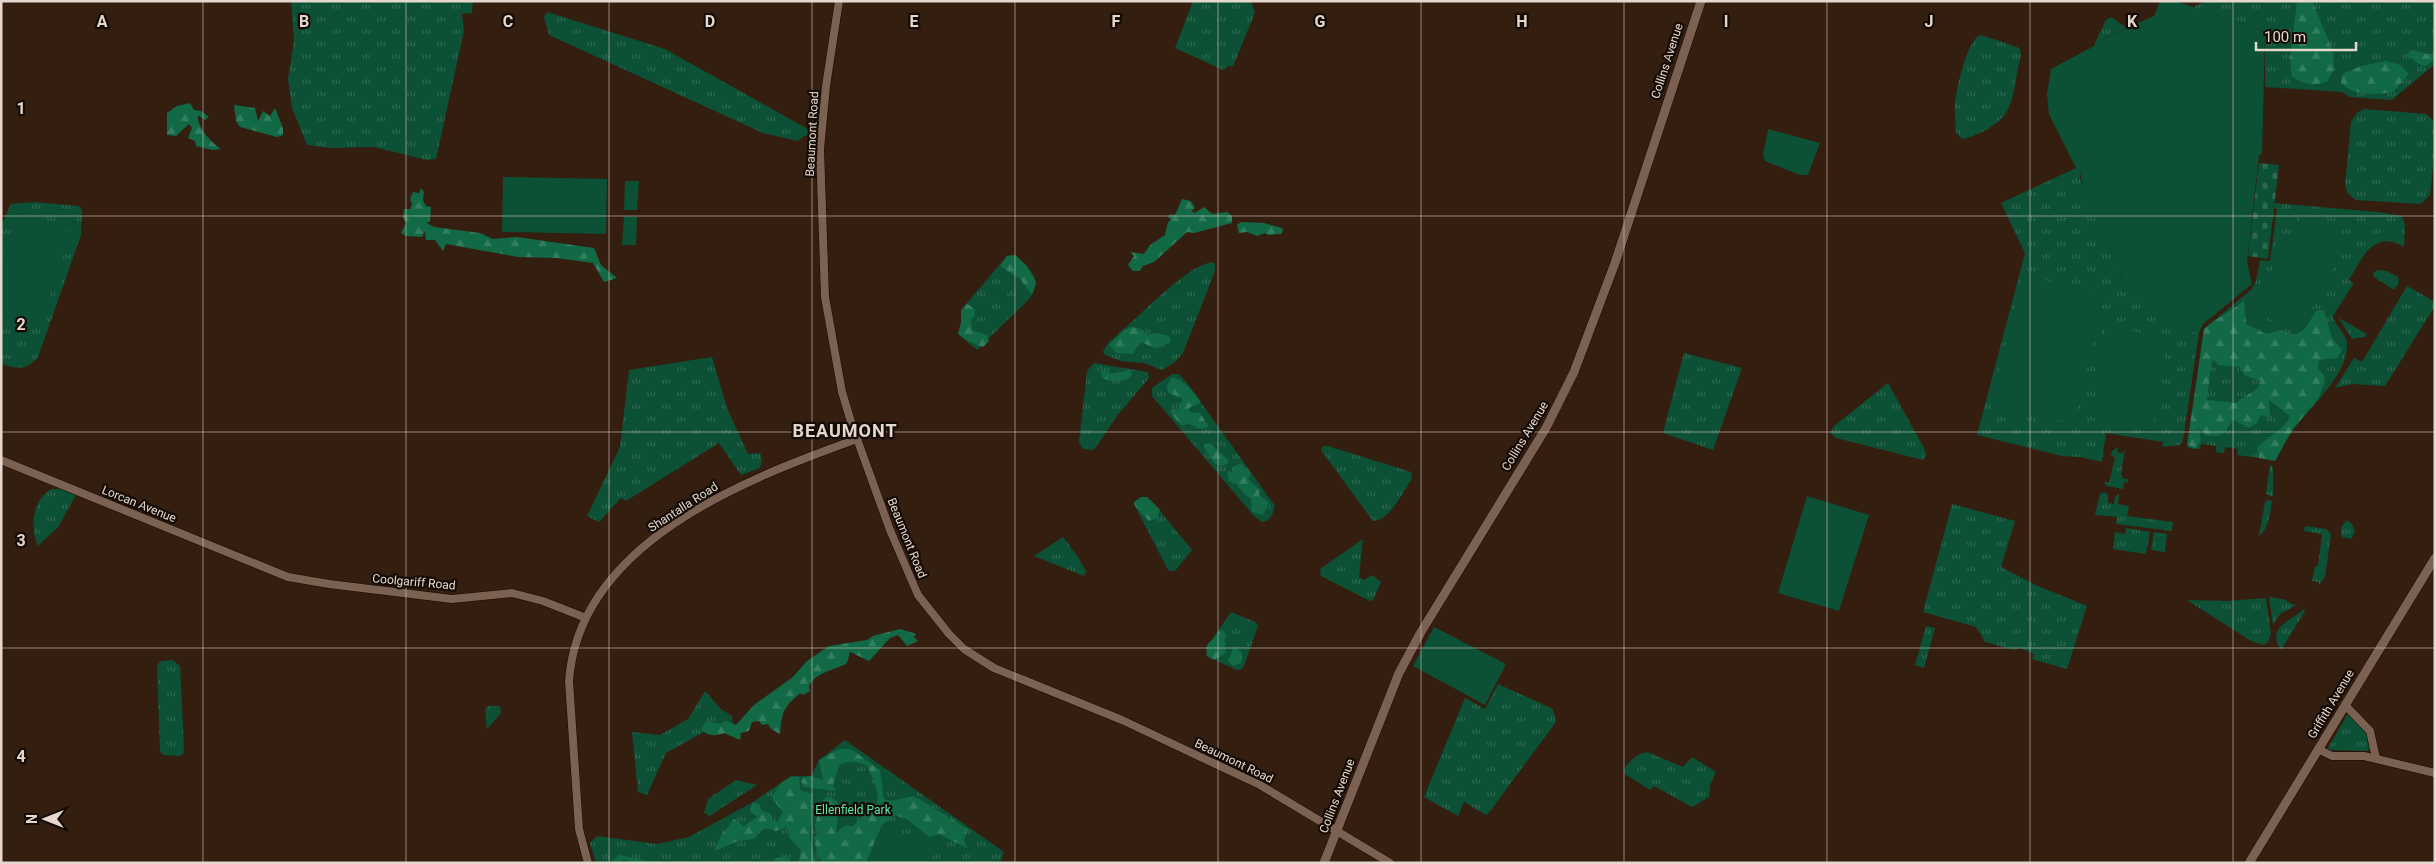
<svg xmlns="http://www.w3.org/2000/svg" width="2436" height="864" viewBox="0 0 2436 864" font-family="Roboto,sans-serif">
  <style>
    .grass { fill: url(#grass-tufts) }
    .forest { fill: url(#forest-firs); fill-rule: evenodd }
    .cemetery { fill: url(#cemetery-stones) }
    .pitch { fill: #0c5035 }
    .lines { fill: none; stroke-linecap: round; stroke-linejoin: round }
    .tertiary-casing { stroke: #1a0700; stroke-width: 9 }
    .secondary-casing { stroke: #1a0700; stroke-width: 10 }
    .tertiary { stroke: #7b6151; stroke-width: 8 }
    .secondary { stroke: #7b6151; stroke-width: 9 }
    .grid { fill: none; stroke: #e7d8cf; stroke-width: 1; stroke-opacity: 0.55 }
    .labels { text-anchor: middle; stroke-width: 4.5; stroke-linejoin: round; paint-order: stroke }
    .street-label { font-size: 12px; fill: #e7d8cf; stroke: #140b05 }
    .park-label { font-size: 12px; fill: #5ae5a7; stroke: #140b05 }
    .district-label { font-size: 18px; font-weight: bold; letter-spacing: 1px; fill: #e7d8cf; stroke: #140b05 }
    .grid-label { font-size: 16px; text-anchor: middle; font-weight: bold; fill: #e7d8cf; stroke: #140b05; stroke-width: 4.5; stroke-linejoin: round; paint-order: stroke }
  </style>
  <defs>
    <pattern id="grass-tufts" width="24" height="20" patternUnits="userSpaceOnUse" patternTransform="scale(1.25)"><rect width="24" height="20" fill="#0c5035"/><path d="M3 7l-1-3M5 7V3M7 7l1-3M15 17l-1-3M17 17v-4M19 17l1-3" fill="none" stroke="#2f6851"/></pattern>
    <pattern id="forest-firs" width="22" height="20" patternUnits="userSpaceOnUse" patternTransform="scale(1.25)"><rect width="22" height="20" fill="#126946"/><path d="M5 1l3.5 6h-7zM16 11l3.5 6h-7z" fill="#347e60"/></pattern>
    <pattern id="cemetery-stones" width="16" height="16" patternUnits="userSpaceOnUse" patternTransform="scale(1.25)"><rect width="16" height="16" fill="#0c5035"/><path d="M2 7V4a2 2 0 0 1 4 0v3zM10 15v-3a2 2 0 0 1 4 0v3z" fill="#2f6851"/></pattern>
  </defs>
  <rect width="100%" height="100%" fill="#341e10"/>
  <g class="grass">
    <polygon points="291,1 473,1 472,13 462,14 464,31 436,159 427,160 374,147 330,148 307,145 292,108 288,79 294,41"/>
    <polygon points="1193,1 1251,1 1255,13 1233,66 1228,66 1223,70 1175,48"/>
    <polygon points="2206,1 2435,1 2435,64 2392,100 2350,97 2342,92 2265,87 2265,32 2193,7"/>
    <polygon points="547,12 665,49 806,128 810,135 804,136 798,141 763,133 549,35 544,17"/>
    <polygon points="2111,17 2127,28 2095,43 2106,20"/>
    <path d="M1981,35L2017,47L2020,49L2021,55C2012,87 2018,115 1984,131C1977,134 1970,138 1962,139L1956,132C1956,123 1954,113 1955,104C1956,91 1967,38 1981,35Z"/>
    <polygon points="2364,109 2426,114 2433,120 2435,145 2430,195 2421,204 2356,200 2348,194 2345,186 2351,121 2358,112"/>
    <polygon points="2076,168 2080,171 2080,179 2087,196 2121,276 2130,290 2175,327 2199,333 2183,440 2180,445 2162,447 2163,442 2106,433 2102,462 2080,457 2062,456 1977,435 2025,253 2001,203"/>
    <path d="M34,202L79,206L82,210L81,235L38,357C26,371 18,369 1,364V225L11,204Z"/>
    <path d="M2275,203L2378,212L2402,216L2405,224L2404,247C2374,229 2362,258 2349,280L2354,283L2333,316C2335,326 2346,333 2347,343C2349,374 2310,407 2293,430C2286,439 2281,449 2276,460L2237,455L2238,449L2225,447L2224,453L2216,452V446L2201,444L2200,449L2188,448L2204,329L2252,289L2256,281L2260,260L2270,261L2277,209L2274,208Z"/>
    <path d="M1015,255C1030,269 1044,279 1029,299L977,350L958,334L961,323V310L1007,256Z"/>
    <path d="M1213,262L1215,264V271L1183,353L1175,362L1162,370L1144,363L1121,361L1105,355L1103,351L1110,341C1134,323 1185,265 1213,262Z"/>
    <polygon points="2378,270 2387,271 2398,277 2399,283 2394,290 2374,277 2373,273"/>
    <polygon points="2407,286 2435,302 2435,306 2385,386 2352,384 2335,388 2354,358 2362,362"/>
    <polygon points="2339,318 2367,334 2365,337 2352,339"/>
    <polygon points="1684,353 1742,368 1713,450 1663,433"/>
    <polygon points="712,357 727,408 748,454 760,453 762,460 760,468 741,475 719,443 626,501 621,498 599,522 587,516 620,447 629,370"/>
    <polygon points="1094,363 1148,372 1149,378 1117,416 1094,450 1083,449 1079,442 1087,371"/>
    <path d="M1172,374H1179L1187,383L1275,506C1273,514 1270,521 1262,522L1254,516L1152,396V388Z"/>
    <polygon points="1888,383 1924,448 1926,455 1923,460 1836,438 1830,433 1834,426"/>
    <path d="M1323,446H1328L1411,472L1412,479C1403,491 1390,521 1373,521L1323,453L1321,450Z"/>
    <polygon points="2118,447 2117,452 2123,453 2125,448 2121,474 2124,479 2128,479 2128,483 2124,482 2123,489 2107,486 2104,482 2109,483 2115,457 2111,456 2112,451"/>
    <polygon points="2270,465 2273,467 2273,497 2266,494"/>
    <path d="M52,489H61L76,495L58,527L38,546C29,529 33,497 52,489Z"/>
    <polygon points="2105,492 2108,495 2108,503 2114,504 2115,497 2119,494 2118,504 2129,506 2127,516 2173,522 2172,531 2116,524 2117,517 2095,515 2100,494"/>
    <polygon points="1141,497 1151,500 1192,550 1175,571 1169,571 1167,568 1134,504"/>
    <path d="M2267,500L2272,501C2270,512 2269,529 2259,536L2265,502Z"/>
    <polygon points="1952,504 2015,521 2001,567 2038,586 2087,606 2067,669 2032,659 2034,654 2020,648 2014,650 1985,642 1976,627 1923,612"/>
    <path d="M2347,520L2352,524L2355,531L2351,539L2342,537C2339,529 2342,526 2347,520Z"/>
    <polygon points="2305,526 2326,529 2331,534 2325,577 2318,586 2319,582 2312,581 2315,566 2318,566 2322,534 2304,531"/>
    <polygon points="2126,528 2150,532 2146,554 2113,549 2115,532 2125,534"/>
    <polygon points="2154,532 2167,534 2165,552 2151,550"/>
    <polygon points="1063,537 1078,557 1086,571 1084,576 1034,556"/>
    <polygon points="1363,539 1359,577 1364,580 1372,575 1381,582 1373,600 1370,601 1321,576 1320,569"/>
    <polygon points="2269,597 2283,599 2294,605 2298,604 2280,614 2273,625"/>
    <polygon points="2266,598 2271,634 2268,642 2264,645 2251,641 2187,600 2227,601"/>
    <path d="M2304,609L2305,611L2281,650C2265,628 2292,620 2304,609Z"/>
    <polygon points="1231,612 1255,622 1258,626 1244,666 1242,669 1237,670 1206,656 1208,645"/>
    <polygon points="1926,626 1935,628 1924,668 1915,665"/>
    <polygon points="173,660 180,666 184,747 183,754 179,756 163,755 160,751 157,665 161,661"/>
    <polygon points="1498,684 1553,709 1556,722 1491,810 1486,815 1464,802 1458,816 1424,797 1465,698 1485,709"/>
    <polygon points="705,691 721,709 732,716 733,724 718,724 666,753 647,795 638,792 632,732 660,735 688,719"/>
    <polygon points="488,706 500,706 501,713 487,729 485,710"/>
    <polygon points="2347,715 2350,715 2365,730 2370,748 2367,751 2327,750"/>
    <polygon points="845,740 1004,852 1000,863 596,863 590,843 597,836 657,844 689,837 753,802 791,776 811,776 819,760"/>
    <path d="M1647,752L1683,767L1692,757L1716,772L1710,785L1709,797L1692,807L1654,786L1650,790L1625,774L1624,769C1631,760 1636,754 1647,752Z"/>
    <polygon points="736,780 757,785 708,817 708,814 704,813 708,799"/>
  </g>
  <g class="forest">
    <path d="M2297,1H2312L2333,51L2334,69L2327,82C2312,86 2304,85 2292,76L2290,60Z"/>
    <path d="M2410,50C2418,50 2427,57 2435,52V59L2426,66L2421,65L2407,56Z"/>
    <path d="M2386,61L2400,65L2409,74L2393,92C2378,95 2352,96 2341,83L2342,74L2361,66Z"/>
    <path d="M190,103L194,110L201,111L209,117L205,120L198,115C197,128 211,142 221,149L213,150L196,146L195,141L188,138L192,128L189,124L176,136L167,135V113L177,106Z"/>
    <polygon points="234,105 255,108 258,121 263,111 270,116 275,108 283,128 283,135 277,137 240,127 236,121"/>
    <polygon points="421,188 424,192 423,200 426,206 431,207 430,221 427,223 434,227 480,233 493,239 517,237 594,248 601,265 617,278 604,282 593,263 557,258 518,257 446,244 443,251 435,240 426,240 425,231 422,237 406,236 401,233 406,223 403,217 404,209 410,209 412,204 410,199 413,192 419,193"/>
    <polygon points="1182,199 1191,201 1195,208 1191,211 1195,213 1204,207 1212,214 1227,212 1232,216 1232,223 1194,233 1187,232 1154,262 1143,266 1140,271 1133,271 1128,265 1134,256 1130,252 1144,254 1150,245 1165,235 1168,222 1171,220 1168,217 1170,214 1175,215"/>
    <polygon points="1241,222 1264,223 1282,228 1283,231 1281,234 1268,235 1265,233 1257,236 1247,232 1239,233 1237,225"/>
    <polygon points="1015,255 1026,265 1036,282 1032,295 1020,279 1000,266 1007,256"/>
    <path d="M2244,300L2246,324L2266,334L2281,330C2302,343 2307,324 2317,310H2324L2332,338L2342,350L2337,358L2319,360L2318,368L2324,375L2325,382L2318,399L2292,430L2275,461L2259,458L2257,448C2267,436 2284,431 2290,416L2269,400L2270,418L2261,415L2257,423L2249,428L2233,420L2224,433L2217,436L2206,435L2198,427L2201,440L2196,449L2187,445L2204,329C2217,317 2232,312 2244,300ZM2214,360L2219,365L2240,367L2244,375L2261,381L2258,388L2235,403L2207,400L2211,364Z"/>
    <polygon points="967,304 975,309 975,316 971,320 972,330 987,335 989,341 983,347 966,340 958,334 961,323 961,310"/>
    <path d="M1132,327L1140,329L1148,335L1155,333L1169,336L1171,342C1152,350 1161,350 1141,342L1132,354L1117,353L1109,345L1124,330Z"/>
    <path d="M1110,367L1109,373C1117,374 1122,371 1130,371L1132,375C1123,384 1113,382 1102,378L1101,372Z"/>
    <path d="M1172,377C1184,380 1194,392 1201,402L1189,408V412L1200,413L1209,427L1199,429L1188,423L1182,426L1171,414V409L1180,410L1178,405L1182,401V398L1168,393L1167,385Z"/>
    <polygon points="1210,443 1228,460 1228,463 1222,466 1215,464 1204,448 1205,444"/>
    <polygon points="1241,463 1251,473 1248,479 1260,490 1259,495 1269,502 1263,515 1252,512 1251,499 1244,494 1236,483 1229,481 1227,474 1229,471 1233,473 1232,467"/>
    <polygon points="1141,497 1147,497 1160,510 1157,518 1149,521 1135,506 1134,502"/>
    <path d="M900,629L916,634L914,637L918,641L907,646L898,635L890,638L869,661L850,652L847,663C834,671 817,671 809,686L810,691L803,695L800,693C796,698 791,700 788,705C781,713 781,724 780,734L771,729L768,724L762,725L759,721L752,722L749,731L741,733L740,740L724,733C715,736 708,737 701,729L706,721L720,724L726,721L736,725L754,705L793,677L807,661L829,646L867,640L873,636Z"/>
    <path d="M1223,630L1227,636L1224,640L1226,653L1214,660L1208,656L1206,648C1209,640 1215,640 1219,631Z"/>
    <polygon points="1234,646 1242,653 1241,663 1233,666 1228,661"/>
    <path d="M839,749H851L880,770L884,799L891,801L914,796L968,829L964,840L967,848L939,834L929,837L908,820L895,815L882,825L866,863H821V858L817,854L814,837L819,833L815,827L819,805L826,797H831L838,802L839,808L836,833L846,825L853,826L870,809L876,806C881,792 873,778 866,765C857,762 848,760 839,765L833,785L836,791L804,787L801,781L803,778L811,776L823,780L819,760Z"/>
    <path d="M791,777H799L800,790L813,794L810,838L816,863H775L774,859L785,856L791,861H799L801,850L789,837L787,827L776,831C765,826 761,830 754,839L738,841L714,851L722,834L734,819L744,826L757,817L750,811L753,802L759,804L762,811L771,814V820L777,822L783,812L773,800L772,796L781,783Z"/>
    <polygon points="619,855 657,863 636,863 623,859 622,863 610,863"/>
  </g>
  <polygon class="cemetery" points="2259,163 2279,165 2268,259 2248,256"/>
  <g class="pitch">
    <path d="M2160,1H2176L2265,32L2262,154L2259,155L2247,262L2252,284L2203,324L2199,333C2181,329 2164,325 2150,313C2122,290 2110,250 2096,217C2090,203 2081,187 2080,171L2076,168L2049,114L2047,94L2051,69L2094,46L2095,43L2154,16Z"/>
    <polygon points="1768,129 1820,143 1808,175 1800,175 1765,161 1763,155"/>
    <polygon points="503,177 607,179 606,234 502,232"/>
    <polygon points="625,181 639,181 637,210 624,210"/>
    <polygon points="18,213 72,232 40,324 1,311 1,262"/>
    <polygon points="2302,215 2348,240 2298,334 2251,308"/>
    <polygon points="624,216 637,217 636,245 622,245"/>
    <polygon points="2023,275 2104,295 2073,423 1991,404"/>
    <polygon points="2106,327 2167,337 2153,427 2092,417"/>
    <polygon points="1807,496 1869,515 1839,611 1778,593"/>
    <polygon points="1434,627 1506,664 1485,705 1413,666"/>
    <polygon points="882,825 936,847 930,863 866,863"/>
  </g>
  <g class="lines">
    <g class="tertiary-casing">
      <g id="tertiary">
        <polyline points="839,1 826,86 820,149 825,297 842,392 852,425 890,530 918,595 949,634 964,649 994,668 1122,720 1260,785 1390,863"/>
        <polyline points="1,460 288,577 329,584 452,599 512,593 543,601 586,618"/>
        <polyline points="2345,705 2370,731 2376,758"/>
        <polyline points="2318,749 2332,756 2364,756 2435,773"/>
        <path d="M588,863L579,829L569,681C579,542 746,479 857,439"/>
      </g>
    </g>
    <g class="secondary-casing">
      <g id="secondary">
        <polyline points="1324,863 1399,673 1421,632 1546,428 1574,372 1615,263 1701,1"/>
        <polyline points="2249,863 2435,558"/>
      </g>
    </g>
    <use href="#tertiary" class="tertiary"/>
    <use href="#secondary" class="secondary"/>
  </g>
  <path class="grid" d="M203,1V863M406,1V863M609,1V863M812,1V863M1015,1V863M1218,1V863M1421,1V863M1624,1V863M1827,1V863M2030,1V863M2233,1V863M1,216H2435M1,432H2435M1,648H2435"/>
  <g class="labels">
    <g class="street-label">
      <text transform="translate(1667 61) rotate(-72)" y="4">Collins Avenue</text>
      <text transform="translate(812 134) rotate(-87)" y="4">Beaumont Road</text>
      <text transform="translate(1525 436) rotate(-59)" y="4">Collins Avenue</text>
      <text transform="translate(139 504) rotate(22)" y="4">Lorcan Avenue</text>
      <text transform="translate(683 507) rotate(-33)" y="4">Shantalla Road</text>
      <text transform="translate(907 538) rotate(68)" y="4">Beaumont Road</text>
      <text transform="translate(414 582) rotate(5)" y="4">Coolgariff Road</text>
      <text transform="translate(2331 704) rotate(-59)" y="4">Griffith Avenue</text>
      <text transform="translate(1234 761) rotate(26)" y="4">Beaumont Road</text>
      <text transform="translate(1337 796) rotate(-69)" y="4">Collins Avenue</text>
    </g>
    <g class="park-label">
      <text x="853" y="814">Ellenfield Park</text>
    </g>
    <g class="district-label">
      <text x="845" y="437">BEAUMONT</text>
    </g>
  </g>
  <g class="grid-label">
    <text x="102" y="27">A</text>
    <text x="304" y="27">B</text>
    <text x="508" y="27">C</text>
    <text x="710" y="27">D</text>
    <text x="914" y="27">E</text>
    <text x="1116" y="27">F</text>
    <text x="1320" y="27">G</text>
    <text x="1522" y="27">H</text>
    <text x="1726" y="27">I</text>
    <text x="1929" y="27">J</text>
    <text x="2132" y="27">K</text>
    <text x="21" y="114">1</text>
    <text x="21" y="330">2</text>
    <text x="21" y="546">3</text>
    <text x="21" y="762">4</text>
  </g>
  <rect width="2436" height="864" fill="none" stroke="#e7d8cf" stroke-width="5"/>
  <g transform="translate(45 819) rotate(270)" stroke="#140b05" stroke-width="4" paint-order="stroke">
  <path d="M0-4L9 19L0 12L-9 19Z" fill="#e7d8cf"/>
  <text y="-8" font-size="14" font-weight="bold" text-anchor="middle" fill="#e7d8cf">N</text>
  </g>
  <path d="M2256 42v8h100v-8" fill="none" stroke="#e7d8cf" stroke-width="2.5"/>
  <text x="2264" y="42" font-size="15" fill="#e7d8cf" stroke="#140b05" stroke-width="4" paint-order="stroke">100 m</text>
</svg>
